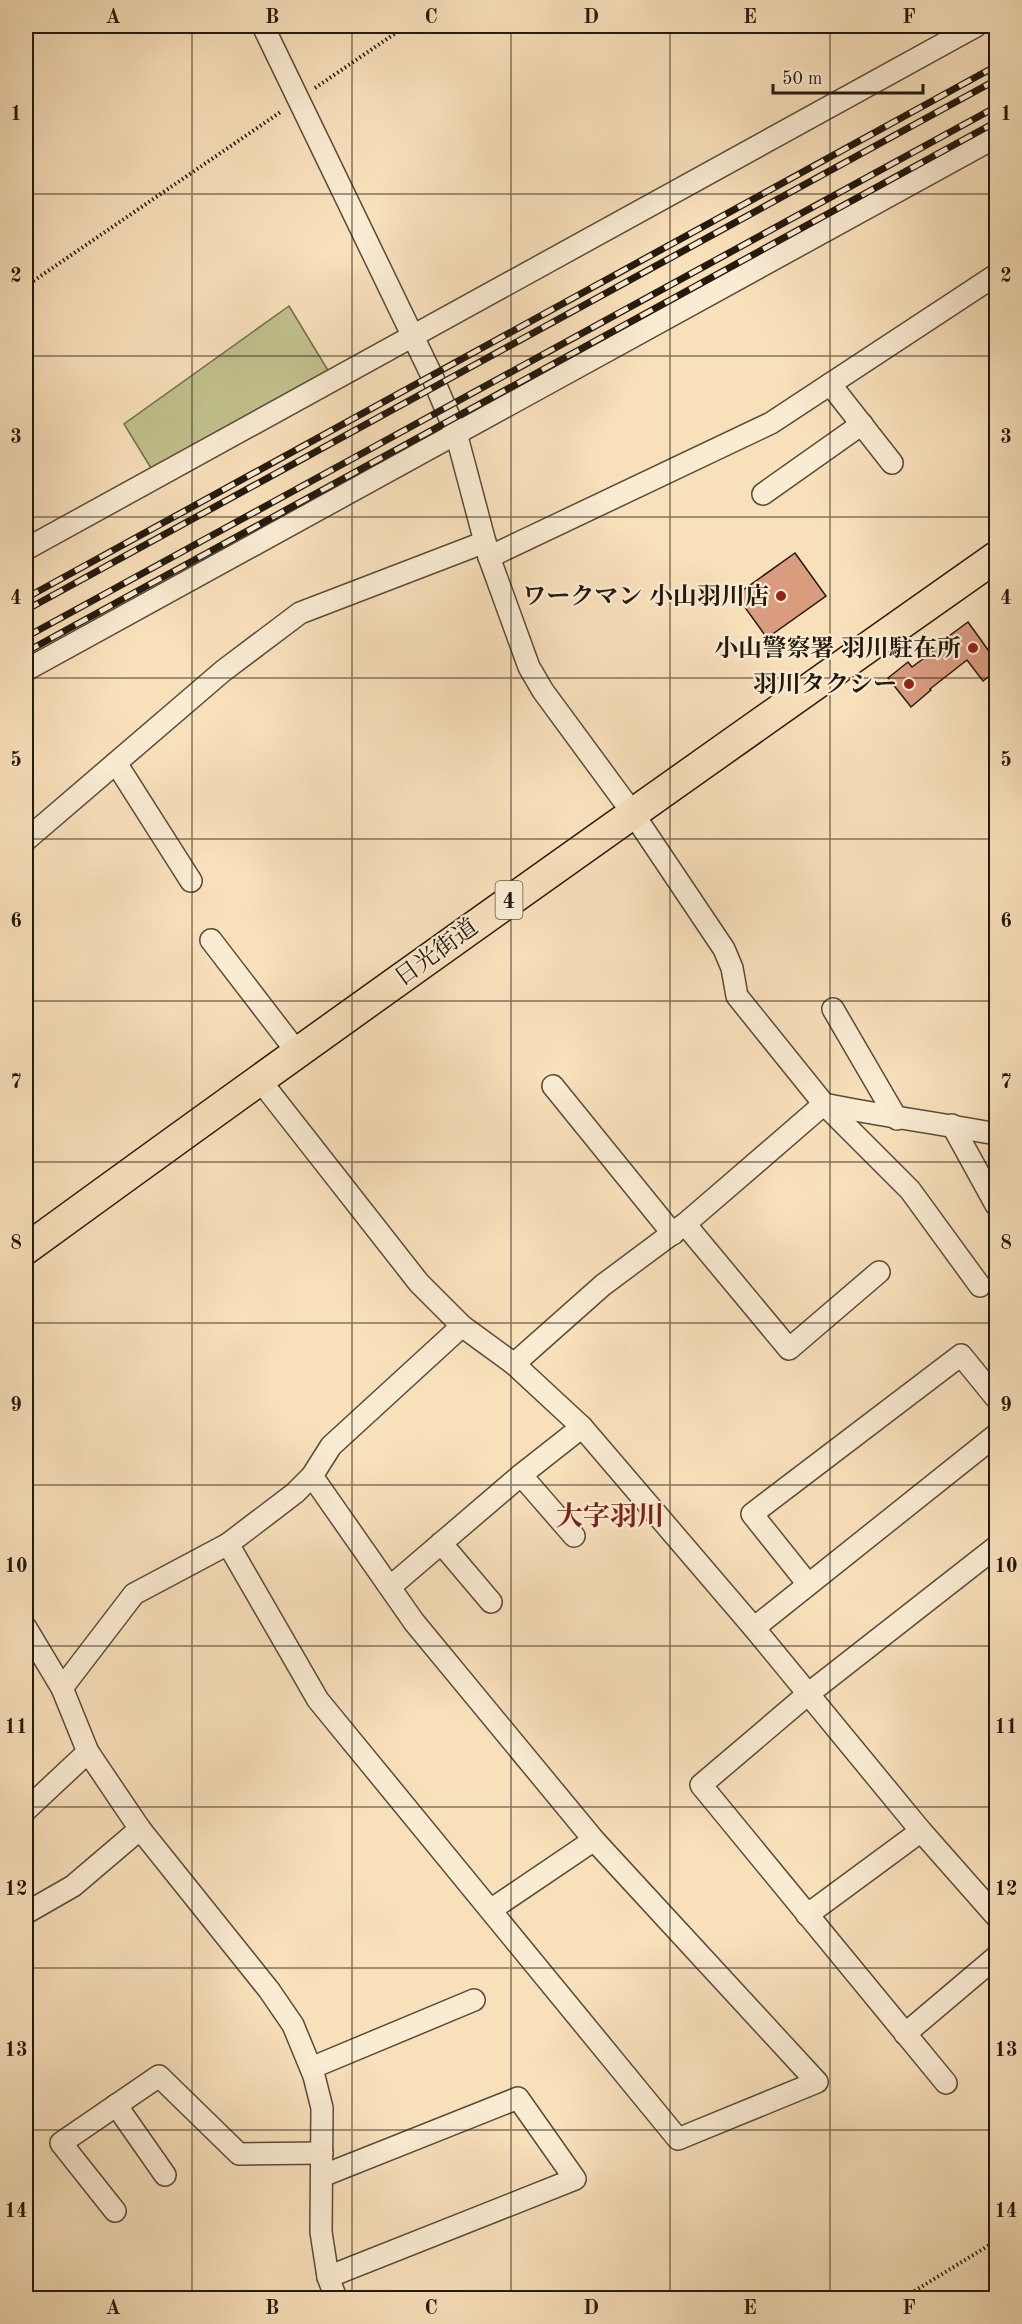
<svg xmlns="http://www.w3.org/2000/svg" width="1022" height="2324" viewBox="0 0 1022 2324" font-family="'Old Standard TT','Noto Serif JP',serif">
  <style>
    .green { fill: #c1c18d; stroke: #726e4d; stroke-width: 1.5 }
    .building { fill: #da9c7f; stroke: #231a0d; stroke-width: 1.5 }
    .lines { fill: none; stroke-linecap: round; stroke-linejoin: round }
    .minor-casing { stroke: #584c38; stroke-width: 24 }
    .highway-casing { stroke: #231a0d; stroke-width: 33 }
    .path { stroke: #231a0d; stroke-width: 4; stroke-dasharray: 1.5 3; stroke-linecap: butt }
    .minor { stroke: #faebd3; stroke-width: 21 }
    .highway { stroke: #f8e0bb; stroke-width: 30 }
    .rail-casing { stroke: #231a0d; stroke-width: 7 }
    .rail { stroke: #faebd3; stroke-width: 4.5; stroke-dasharray: 14; stroke-linecap: butt }
    .grid { fill: none; stroke: #231a0d; stroke-width: 1.5; stroke-opacity: 0.55 }
    .poi-dot { fill: #8f2418; stroke: #faebd3; stroke-width: 2 }
    .labels { text-anchor: middle; stroke-width: 4.5; stroke-linejoin: round; paint-order: stroke }
    .shield { fill: #faebd3; stroke: #645948; stroke-width: 1.5 }
    .shield-label { font-size: 22px; font-weight: bold; fill: #231a0d }
    .poi-label { font-size: 24px; font-weight: bold; fill: #231a0d; stroke: #faebd3; text-anchor: end }
    .street-label { font-size: 24px; fill: #231a0d; stroke: #faebd3 }
    .quarter-label { font-size: 27px; font-weight: bold; fill: #7a1f14; stroke: #faebd3 }
    .neatline { fill: none; stroke: #231a0d; stroke-width: 2 }
    .grid-label { font-size: 20px; text-anchor: middle; font-weight: bold; fill: #231a0d }
  </style>
  <rect width="100%" height="100%" fill="#f8e0bb"/>
  <filter id="stains"><feTurbulence type="fractalNoise" baseFrequency=".00333" numOctaves="4"/><feColorMatrix values="0 0 0 0 .2 0 0 0 0 .09 0 0 0 0 .02 0 0 0 .5 -.17"/></filter>
  <radialGradient id="worn" r=".72"><stop offset=".6" stop-color="#630" stop-opacity="0"/><stop offset="1" stop-color="#630" stop-opacity=".3"/></radialGradient>
  <polygon class="green" points="289,306 332,377 154,473 124,424"/>
  <g class="building">
    <polygon points="795,553 826,596 767,638 736,595"/>
    <polygon points="968,622 996,661 996,671 983,681 967,660 930,689 931,690 911,707 888,678 908,662 912,667 951,638 949,636"/>
  </g>
  <g class="lines">
    <g class="minor-casing">
      <g id="minor">
        <polyline points="263,26 432,376 456,433 489,557 529,667 543,691 632,812 724,949 732,968 737,996 824,1104 910,1190 980,1286"/>
        <polyline points="830,384 892,463"/>
        <polyline points="763,494 862,424"/>
        <polyline points="26,549 976,26"/>
        <polyline points="489,557 771,423 996,275"/>
        <polyline points="26,670 996,137"/>
        <polyline points="116,763 191,881"/>
        <polyline points="26,840 223,671 300,613 485,542"/>
        <polyline points="211,940 297,1052"/>
        <polyline points="833,1009 897,1119"/>
        <polyline points="259,1079 419,1283 462,1326 514,1364 582,1427 754,1628 921,1831 996,1916"/>
        <polyline points="553,1086 673,1234"/>
        <path d="M824,1104C881,1116 939,1123 996,1134"/>
        <polyline points="952,1125 996,1205"/>
        <polyline points="685,1224 789,1349 879,1272"/>
        <polyline points="514,1364 603,1285 685,1224 824,1104"/>
        <polyline points="521,1475 574,1536"/>
        <polyline points="441,1543 491,1602"/>
        <polyline points="228,1544 318,1700 678,2139 817,2082 594,1840 414,1622 312,1476"/>
        <polyline points="808,1584 752,1514 961,1355 996,1398"/>
        <polyline points="390,1587 521,1475 582,1427"/>
        <polyline points="26,1628 62,1688 88,1752 140,1829 269,1990 293,2025 314,2076 322,2108 321,2232 328,2277 336,2298"/>
        <polyline points="754,1628 996,1435"/>
        <polyline points="62,1688 134,1594 228,1544 295,1493 312,1476 331,1446 462,1326"/>
        <polyline points="26,1810 88,1752"/>
        <polyline points="492,1909 594,1840"/>
        <polyline points="26,1913 73,1886 140,1829"/>
        <polyline points="807,1915 921,1831"/>
        <polyline points="905,2034 996,1957"/>
        <polyline points="311,2068 474,2000"/>
        <polyline points="946,2083 701,1785 808,1694 996,1547"/>
        <polyline points="116,2105 165,2175"/>
        <polyline points="322,2176 518,2098 575,2179 328,2277"/>
        <polyline points="115,2211 61,2143 159,2076 239,2154 322,2153"/>
      </g>
    </g>
    <g class="highway-casing">
      <path id="highway" d="M26,1249C347,1015 671,786 996,557"/>
    </g>
    <g class="path">
      <polyline points="315,88 406,26"/>
      <polyline points="26,286 282,111"/>
      <polyline points="903,2298 996,2241"/>
    </g>
    <use href="#minor" class="minor"/>
    <use href="#highway" class="highway"/>
    <g class="rail-casing">
      <g id="rail">
        <polyline points="26,598 996,66"/>
        <polyline points="26,610 996,80"/>
        <polyline points="26,637 996,107"/>
        <polyline points="26,652 996,122"/>
      </g>
    </g>
    <use href="#rail" class="rail"/>
  </g>
  <path class="grid" d="M192,26V2298M352,26V2298M511,26V2298M670,26V2298M830,26V2298M26,194H996M26,356H996M26,517H996M26,678H996M26,839H996M26,1001H996M26,1162H996M26,1323H996M26,1485H996M26,1646H996M26,1807H996M26,1968H996M26,2130H996"/>
  <g class="poi-dot">
    <circle cx="781" cy="596" r="6"/>
    <circle cx="973" cy="648" r="6"/>
    <circle cx="909" cy="684" r="6"/>
  </g>
  <g class="labels">
    <rect class="shield" x="495.5" y="881" width="27" height="38" rx="4.5"/>
    <g class="shield-label">
      <text x="509" y="908">4</text>
    </g>
    <g class="poi-label">
      <text x="769" y="604">ワークマン 小山羽川店</text>
      <text x="961" y="656">小山警察署 羽川駐在所</text>
      <text x="897" y="692">羽川タクシー</text>
    </g>
    <g class="street-label">
      <text transform="translate(436 952) rotate(-36)" y="8">日光街道</text>
    </g>
    <g class="quarter-label">
      <text x="610" y="1525">大字羽川</text>
    </g>
  </g>
  <rect width="1022" height="2324" fill="none" stroke="#f8e0bb" stroke-width="66"/>
  <path d="M773 84v9h150v-9" fill="none" stroke="#231a0d" stroke-width="3"/>
  <text x="782" y="84" font-size="18" fill="#231a0d" stroke="#faebd3" stroke-width="4.5" paint-order="stroke">50 m</text>
  <rect x="33" y="33" width="956" height="2258" class="neatline"/>
  <g class="grid-label">
    <text x="113" y="23">A</text>
    <text x="272" y="23">B</text>
    <text x="431" y="23">C</text>
    <text x="591" y="23">D</text>
    <text x="750" y="23">E</text>
    <text x="909" y="23">F</text>
    <text x="16" y="120">1</text>
    <text x="1006" y="120">1</text>
    <text x="16" y="282">2</text>
    <text x="1006" y="282">2</text>
    <text x="16" y="443">3</text>
    <text x="1006" y="443">3</text>
    <text x="16" y="604">4</text>
    <text x="1006" y="604">4</text>
    <text x="16" y="766">5</text>
    <text x="1006" y="766">5</text>
    <text x="16" y="927">6</text>
    <text x="1006" y="927">6</text>
    <text x="16" y="1088">7</text>
    <text x="1006" y="1088">7</text>
    <text x="16" y="1249">8</text>
    <text x="1006" y="1249">8</text>
    <text x="16" y="1411">9</text>
    <text x="1006" y="1411">9</text>
    <text x="16" y="1572">10</text>
    <text x="1006" y="1572">10</text>
    <text x="16" y="1733">11</text>
    <text x="1006" y="1733">11</text>
    <text x="16" y="1895">12</text>
    <text x="1006" y="1895">12</text>
    <text x="16" y="2056">13</text>
    <text x="1006" y="2056">13</text>
    <text x="16" y="2217">14</text>
    <text x="1006" y="2217">14</text>
    <text x="113" y="2314">A</text>
    <text x="272" y="2314">B</text>
    <text x="431" y="2314">C</text>
    <text x="591" y="2314">D</text>
    <text x="750" y="2314">E</text>
    <text x="909" y="2314">F</text>
  </g>
  <rect width="100%" height="100%" filter="url(#stains)"/>
  <rect width="100%" height="100%" fill="url(#worn)"/>
</svg>
